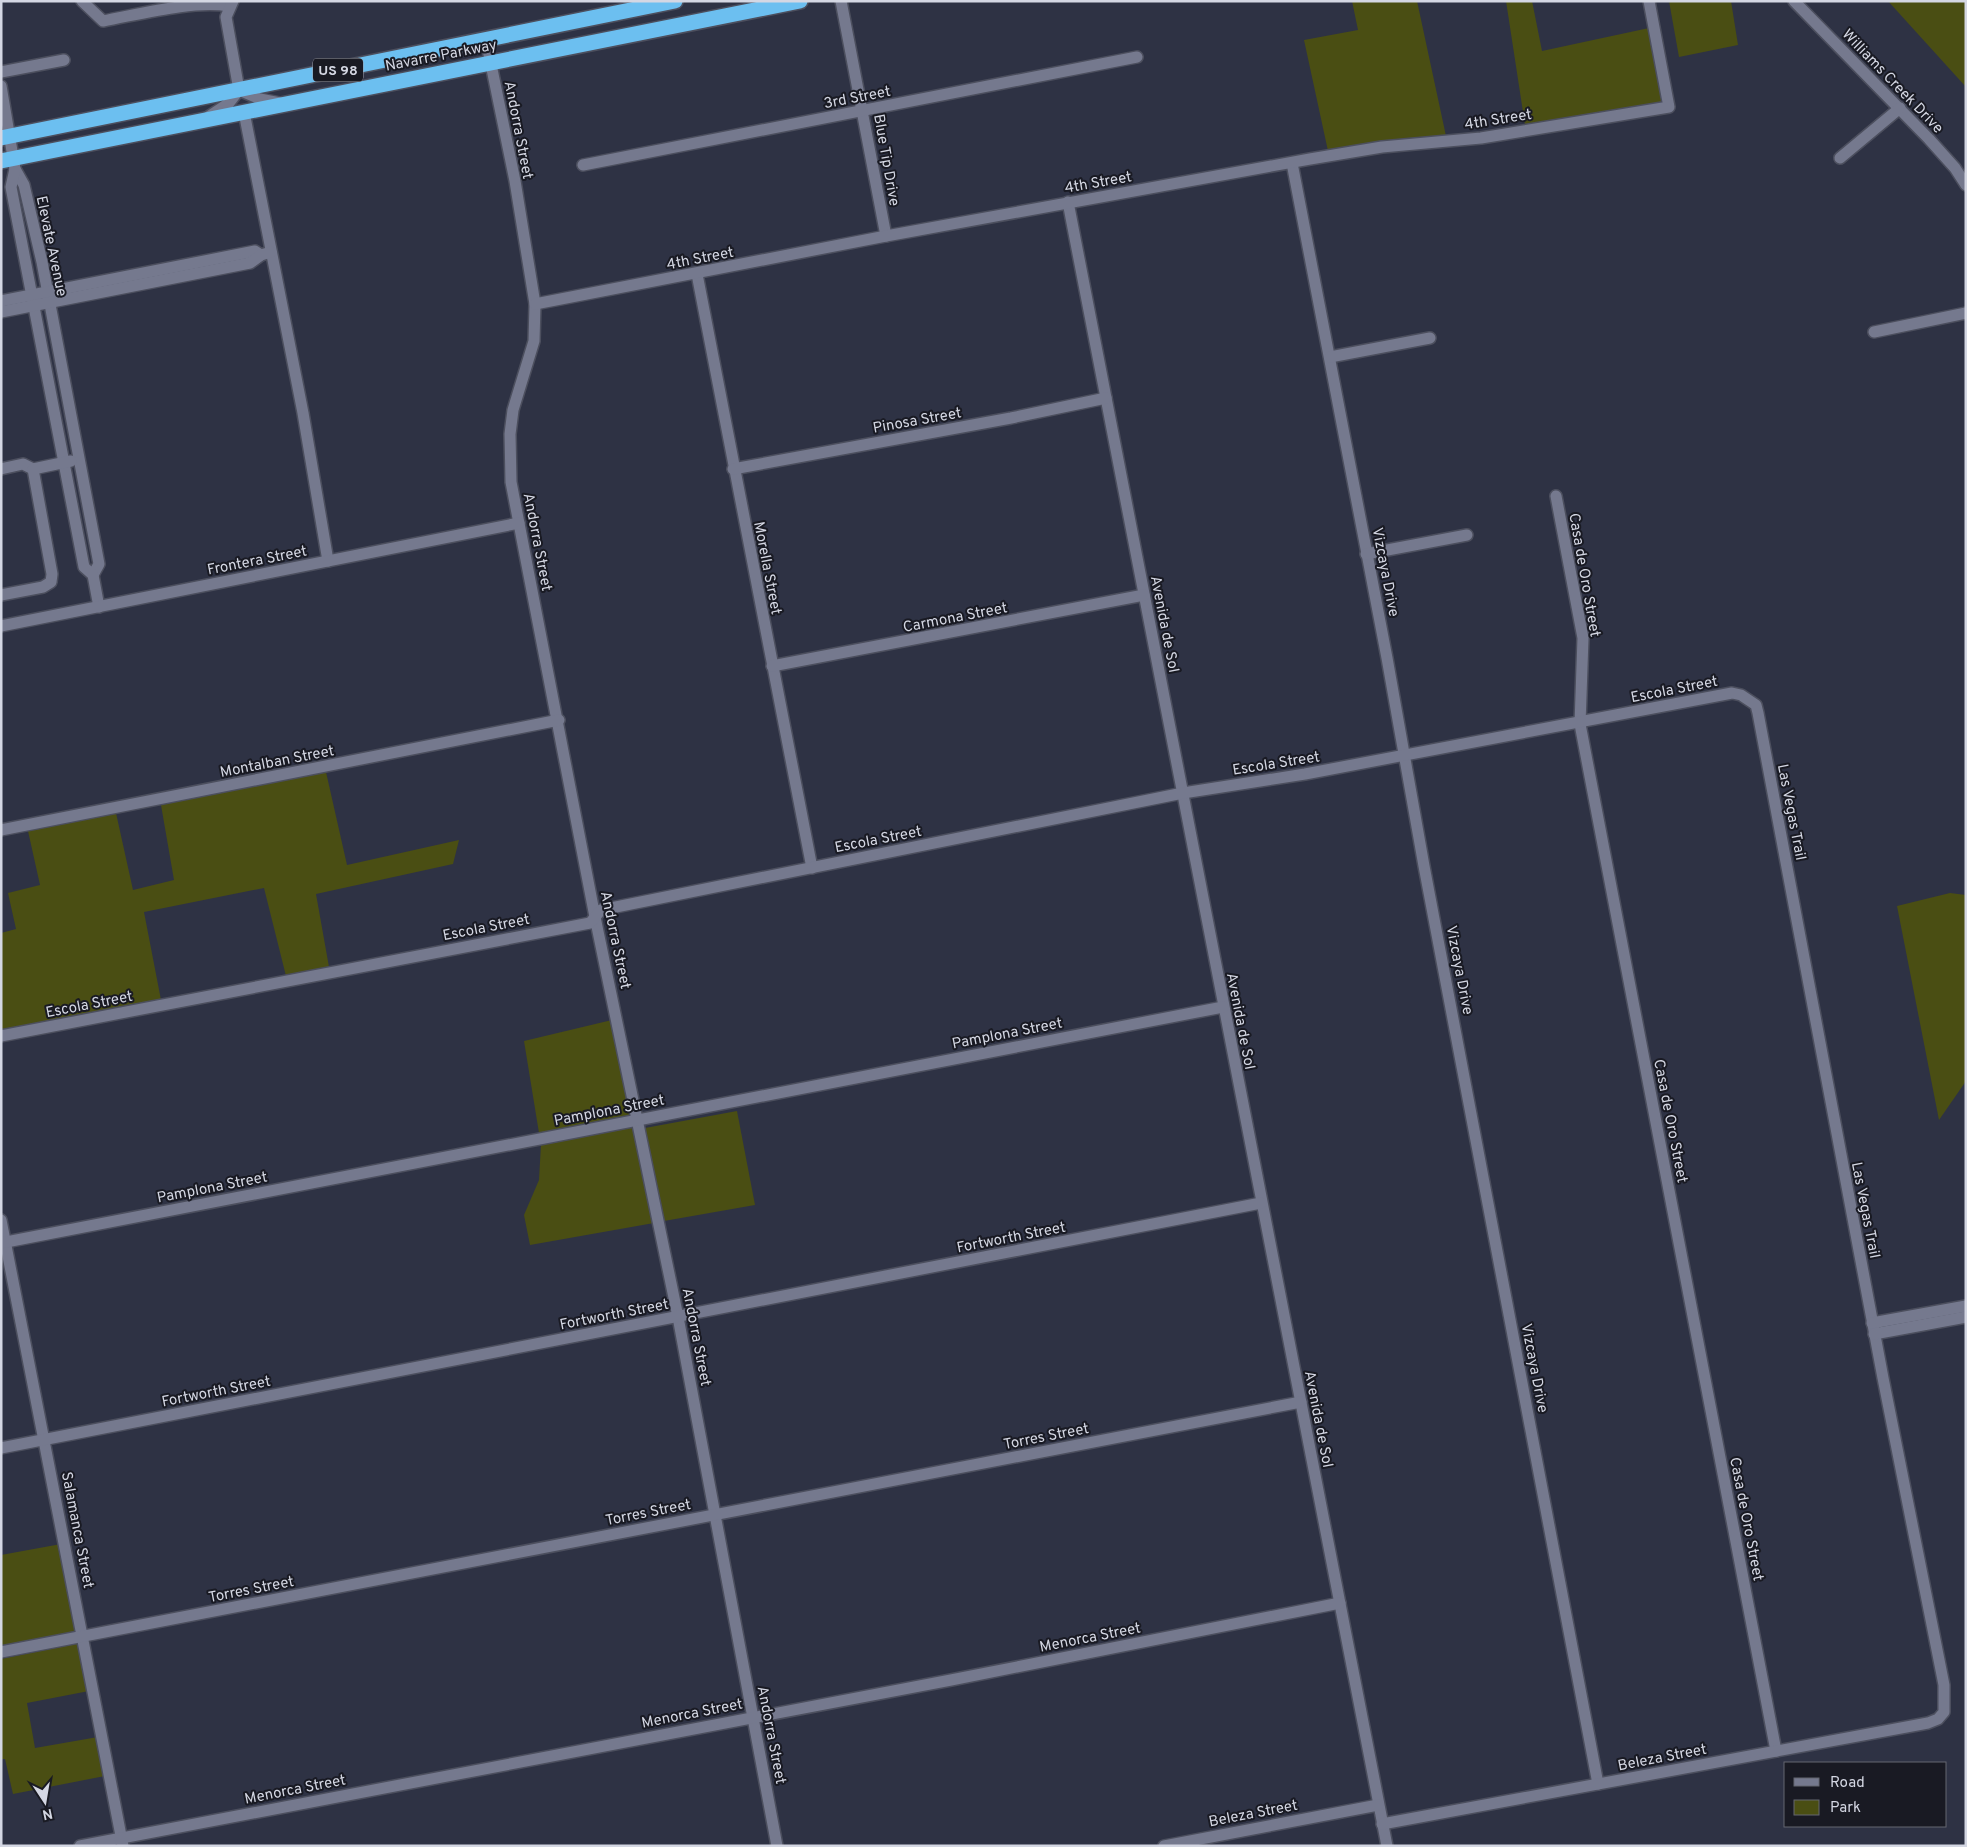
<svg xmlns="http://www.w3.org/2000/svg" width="1967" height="1847" viewBox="0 0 1967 1847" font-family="Overpass,sans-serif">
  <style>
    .green { fill: #4a4e13 }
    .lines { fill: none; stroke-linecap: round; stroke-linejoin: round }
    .minor-casing { stroke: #4c4f5e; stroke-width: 14 }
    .highway-casing { stroke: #4c4f5e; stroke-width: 18 }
    .minor { stroke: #75798e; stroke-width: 11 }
    .highway { stroke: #6cbff0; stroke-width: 15 }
    .labels { text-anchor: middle; stroke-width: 4; stroke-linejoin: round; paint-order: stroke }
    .shield { fill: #191a23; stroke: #9c9ea9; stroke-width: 1 }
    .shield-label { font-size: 14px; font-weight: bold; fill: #d4d7e3 }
    .street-label { font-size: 15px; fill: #d4d7e3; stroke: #191a23 }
  </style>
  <rect width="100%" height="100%" fill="#2e3244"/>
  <g class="green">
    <polygon points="1352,1 1417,1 1446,136 1328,151 1304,40 1358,30"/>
    <polygon points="1506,1 1532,1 1542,51 1649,28 1663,102 1525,125"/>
    <polygon points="1669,1 1731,1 1738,45 1679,57"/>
    <polygon points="1888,1 1966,1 1966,87"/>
    <polygon points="326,772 347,865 459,840 453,864 316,894 329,967 286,976 264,888 144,912 161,1000 1,1030 1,933 16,929 8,893 40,885 28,831 116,813 133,890 174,880 161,805"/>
    <polygon points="1950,893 1966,895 1966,1081 1939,1120 1897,906"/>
    <polygon points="612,1020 632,1115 539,1133 524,1041"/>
    <polygon points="737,1111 755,1205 664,1221 645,1128"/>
    <polygon points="635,1126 654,1223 530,1245 524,1215 539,1180 541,1144"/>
    <polygon points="61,1544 78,1632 1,1647 1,1555"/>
    <polygon points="80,1643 89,1691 27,1703 35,1748 98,1737 105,1776 13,1794 5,1759 1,1759 1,1659"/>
  </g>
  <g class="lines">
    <g class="minor-casing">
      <g id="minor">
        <path d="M82,1L103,21C141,14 193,0 229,6"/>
        <polyline points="841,1 886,236"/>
        <polyline points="1794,1 1929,139 1955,168 1966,185"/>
        <polyline points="486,40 515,181 535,304 534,341 513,410 510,434 511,482 595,917 678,1317 777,1846"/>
        <polyline points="1,72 64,60"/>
        <polyline points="1,86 15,169 24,185 42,262 99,564 93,575"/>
        <polyline points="239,90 260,99 280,103"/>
        <polyline points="244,112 303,413 328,561"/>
        <polyline points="208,117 229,103 239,90 226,17 233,1"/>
        <polyline points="1840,158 1900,108"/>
        <polyline points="1292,163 1387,658 1424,866 1598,1784"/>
        <polyline points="583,165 1137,57"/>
        <polyline points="15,169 11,187 84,567 93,575 99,607"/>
        <polyline points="1068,202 1387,1846"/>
        <polyline points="697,274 812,868"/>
        <polyline points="1,301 255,251 261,255"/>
        <polyline points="535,304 886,236 1310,159 1382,147 1481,138 1669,107 1649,1"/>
        <polyline points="1,312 250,263 261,255 271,252"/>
        <polyline points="1874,332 1966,313"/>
        <polyline points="1330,357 1430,338"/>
        <polyline points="1,469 23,464 33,469"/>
        <polyline points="733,469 1011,418 1106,398"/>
        <polyline points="1556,496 1583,638 1580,724 1776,1751"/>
        <polyline points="1366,554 1467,535"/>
        <polyline points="1,595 43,587 51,582 52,574 33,469 71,461"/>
        <polyline points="1,626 519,523"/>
        <polyline points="772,666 1144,595"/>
        <polyline points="1,830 559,720"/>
        <polyline points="1,1036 590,923 601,910 1183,793 1305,774 1732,693 1741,695 1756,705 1758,713 1883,1378 1944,1685 1944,1712 1938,1719 1928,1723 1382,1824"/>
        <polyline points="1,1220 123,1846"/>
        <polyline points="1,1243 1223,1007"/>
        <polyline points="1872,1323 1966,1306"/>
        <polyline points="1874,1334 1966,1317"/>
        <polyline points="1,1448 1261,1203"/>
        <polyline points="1,1652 1301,1402"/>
        <polyline points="80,1846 951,1680 1340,1603"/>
        <polyline points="1164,1846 1378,1805"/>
      </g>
    </g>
    <g class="highway-casing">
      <g id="highway">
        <polyline points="1,138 675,1"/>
        <polyline points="1,161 800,1"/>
      </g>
    </g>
    <use href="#minor" class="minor"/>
    <use href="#highway" class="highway"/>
  </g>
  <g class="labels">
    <rect class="shield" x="313" y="58.5" width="50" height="23" rx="4"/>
    <g class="shield-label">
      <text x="338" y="75">US 98</text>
    </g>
    <g class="street-label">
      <text transform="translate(441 55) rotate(-11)" y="5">Navarre Parkway</text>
      <text transform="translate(1893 81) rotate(46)" y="5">Williams Creek Drive</text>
      <text transform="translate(857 97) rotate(-11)" y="5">3rd Street</text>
      <text transform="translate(1498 119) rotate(-9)" y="5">4th Street</text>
      <text transform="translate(519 130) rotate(79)" y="5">Andorra Street</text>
      <text transform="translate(887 160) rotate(80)" y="5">Blue Tip Drive</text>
      <text transform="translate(1098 182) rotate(-10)" y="5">4th Street</text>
      <text transform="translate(52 246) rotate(78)" y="5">Elevate Avenue</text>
      <text transform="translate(700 258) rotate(-11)" y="5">4th Street</text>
      <text transform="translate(917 420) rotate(-10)" y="5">Pinosa Street</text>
      <text transform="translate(538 542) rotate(79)" y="5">Andorra Street</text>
      <text transform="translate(257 560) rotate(-11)" y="5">Frontera Street</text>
      <text transform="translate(768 568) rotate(79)" y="5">Morella Street</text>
      <text transform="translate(1386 572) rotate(79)" y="5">Vizcaya Drive</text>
      <text transform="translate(1585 575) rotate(80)" y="5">Casa de Oro Street</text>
      <text transform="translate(955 617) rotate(-11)" y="5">Carmona Street</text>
      <text transform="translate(1165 624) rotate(79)" y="5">Avenida de Sol</text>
      <text transform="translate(1674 689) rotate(-11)" y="5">Escola Street</text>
      <text transform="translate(277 761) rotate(-11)" y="5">Montalban Street</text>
      <text transform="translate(1276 763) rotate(-9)" y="5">Escola Street</text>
      <text transform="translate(1792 812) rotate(79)" y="5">Las Vegas Trail</text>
      <text transform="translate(878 839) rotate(-11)" y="5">Escola Street</text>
      <text transform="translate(486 927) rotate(-11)" y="5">Escola Street</text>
      <text transform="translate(616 940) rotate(78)" y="5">Andorra Street</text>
      <text transform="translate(1460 970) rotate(79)" y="5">Vizcaya Drive</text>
      <text transform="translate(89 1004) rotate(-11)" y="5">Escola Street</text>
      <text transform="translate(1241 1021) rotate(79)" y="5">Avenida de Sol</text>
      <text transform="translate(1007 1033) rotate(-11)" y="5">Pamplona Street</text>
      <text transform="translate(609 1110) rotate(-11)" y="5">Pamplona Street</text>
      <text transform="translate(1671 1121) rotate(79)" y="5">Casa de Oro Street</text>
      <text transform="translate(212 1187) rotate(-11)" y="5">Pamplona Street</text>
      <text transform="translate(1866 1210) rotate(79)" y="5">Las Vegas Trail</text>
      <text transform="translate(1011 1237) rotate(-11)" y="5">Fortworth Street</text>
      <text transform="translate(614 1314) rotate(-11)" y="5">Fortworth Street</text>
      <text transform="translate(697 1337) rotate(79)" y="5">Andorra Street</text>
      <text transform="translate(1535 1368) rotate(79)" y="5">Vizcaya Drive</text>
      <text transform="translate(216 1391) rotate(-11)" y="5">Fortworth Street</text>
      <text transform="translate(1319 1419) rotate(79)" y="5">Avenida de Sol</text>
      <text transform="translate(1046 1436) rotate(-11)" y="5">Torres Street</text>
      <text transform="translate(648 1512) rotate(-11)" y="5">Torres Street</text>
      <text transform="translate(1747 1519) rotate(79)" y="5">Casa de Oro Street</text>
      <text transform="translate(78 1530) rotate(79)" y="5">Salamanca Street</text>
      <text transform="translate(251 1589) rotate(-11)" y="5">Torres Street</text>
      <text transform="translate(1090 1637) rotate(-11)" y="5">Menorca Street</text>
      <text transform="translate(692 1713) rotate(-11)" y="5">Menorca Street</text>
      <text transform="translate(772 1735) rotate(79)" y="5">Andorra Street</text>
      <text transform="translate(1662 1757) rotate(-11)" y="5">Beleza Street</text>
      <text transform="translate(295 1789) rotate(-11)" y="5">Menorca Street</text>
      <text transform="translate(1253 1813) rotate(-11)" y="5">Beleza Street</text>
    </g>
  </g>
  <rect width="1967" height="1847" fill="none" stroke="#d4d7e3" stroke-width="5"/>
  <rect x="1784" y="1762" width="162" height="65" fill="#191a23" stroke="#646670"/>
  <rect x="1794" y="1778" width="25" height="8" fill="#75798e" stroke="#646670"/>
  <text x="1830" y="1787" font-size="15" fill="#d4d7e3">Road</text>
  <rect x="1794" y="1800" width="25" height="15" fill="#4a4e13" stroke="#646670"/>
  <text x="1830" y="1812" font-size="15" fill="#d4d7e3">Park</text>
  <g transform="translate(45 1802) rotate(168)" stroke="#191a23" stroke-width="4" paint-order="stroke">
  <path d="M0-4L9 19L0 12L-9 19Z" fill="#d4d7e3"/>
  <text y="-8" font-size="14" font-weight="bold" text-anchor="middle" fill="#d4d7e3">N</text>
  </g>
</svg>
